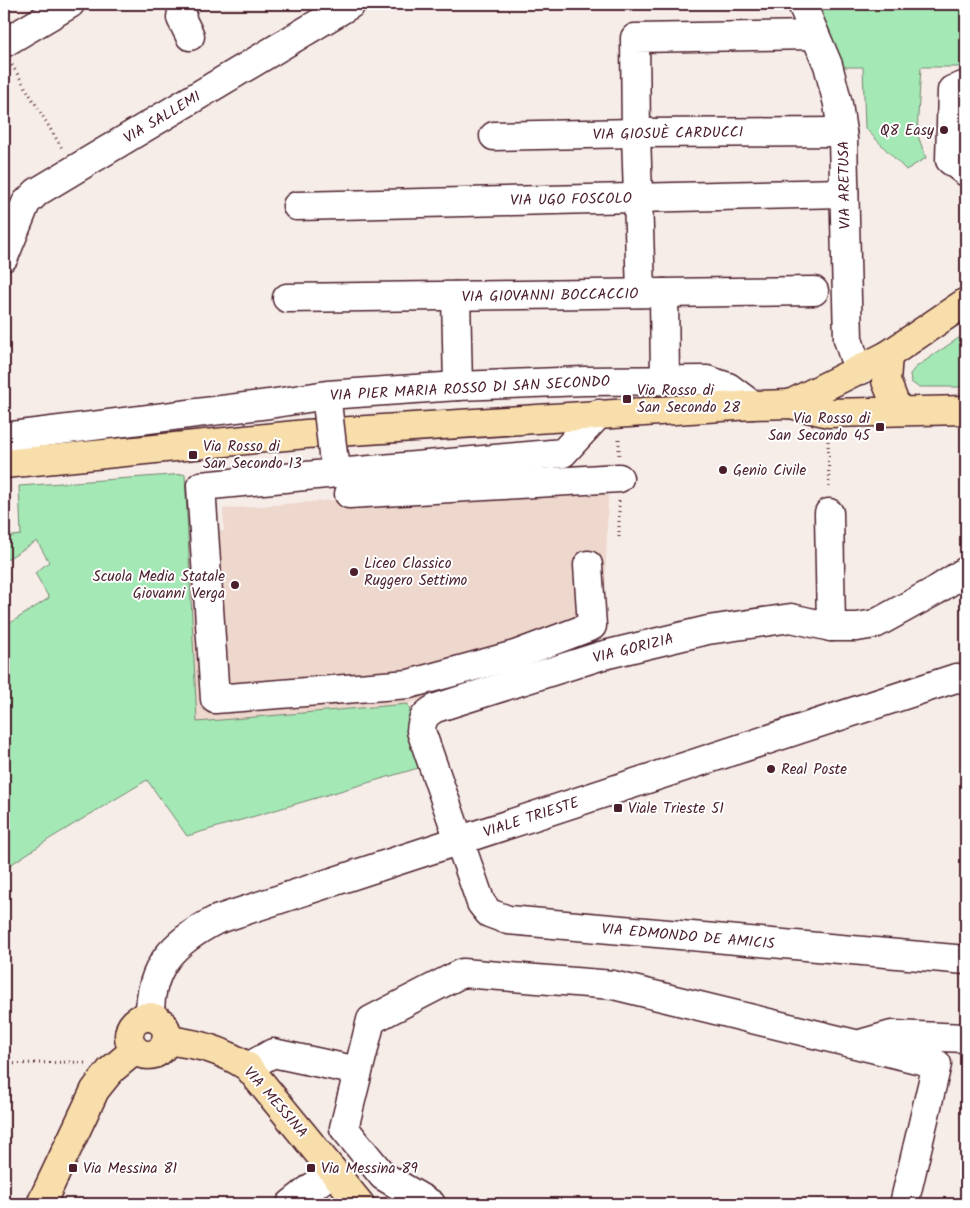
<svg xmlns="http://www.w3.org/2000/svg" width="970" height="1208" viewBox="0 0 970 1208" font-family="Kalam,sans-serif">
  <style>
    .built { fill: #eed7cd }
    .green { fill: #a3e8b5; stroke: #768470 }
    .lines { fill: none; stroke-linecap: round; stroke-linejoin: round }
    .minor-casing { stroke: #4a1f2b; stroke-width: 31 }
    .major-casing { stroke: #4a1f2b; stroke-width: 31 }
    .path { stroke: #4a1f2b; stroke-width: 3; stroke-dasharray: 1 4; stroke-linecap: butt }
    .minor { stroke: #fff; stroke-width: 28 }
    .major { stroke: #f8deab; stroke-width: 28 }
    .minor-bridge-casing { stroke: #4a1f2b; stroke-width: 31; stroke-linecap: butt }
    .minor-bridge { stroke: #fff; stroke-width: 28 }
    .poi-dot { fill: #4a1f2b; stroke: #fff; stroke-width: 2 }
    .labels { text-anchor: middle; stroke-width: 4; stroke-linejoin: round; paint-order: stroke }
    .street-label { font-size: 15px; fill: #4a1f2b; stroke: #fff }
    .poi-label { font-size: 15px; fill: #4a1f2b; stroke: #fff; text-anchor: start }
  </style>
  <rect width="100%" height="100%" fill="#f7ede8"/>
  <filter id="ink" filterUnits="userSpaceOnUse"><feTurbulence type="fractalNoise" baseFrequency=".02" numOctaves="2"/><feDisplacementMap in="SourceGraphic" scale="10" xChannelSelector="R" yChannelSelector="G"/><feConvolveMatrix kernelMatrix="1 2 1 2 8 2 1 2 1" color-interpolation-filters="sRGB"/></filter>
  <g filter="url(#ink)">
    <polygon class="built" points="571,460 572,465 609,462 604,631 408,704 197,722 188,535 224,531 223,509 371,497"/>
    <g class="green">
      <polygon points="816,4 966,4 966,67 921,67 917,133 926,158 906,170 865,128 863,67 840,67"/>
      <polygon points="966,333 966,387 918,387 911,382 910,374 916,367"/>
      <polygon points="185,474 197,722 408,704 425,766 187,836 147,780 51,838 4,869 4,627 49,598 35,573 49,562 37,541 4,561 4,537 21,535 19,486"/>
    </g>
    <g class="lines">
      <g class="minor-casing">
        <g id="minor">
          <polyline points="183,4 181,18 190,36"/>
          <polyline points="802,4 828,65 838,104 843,139 848,339 853,355 861,370"/>
          <polyline points="4,43 70,4"/>
          <polyline points="966,85 952,90 950,160 966,172"/>
          <polyline points="494,136 636,133 842,132"/>
          <polyline points="297,206 844,193"/>
          <polyline points="4,257 26,203 37,192 351,4"/>
          <polyline points="641,293 636,133 635,38 815,35"/>
          <polyline points="664,293 665,380"/>
          <polyline points="456,296 458,386"/>
          <polyline points="287,298 814,291"/>
          <polyline points="4,437 269,404 327,395 458,386 584,381 707,380 728,387 752,405"/>
          <polyline points="334,455 337,473 563,453 599,414"/>
          <polyline points="337,473 201,486 215,699 409,684 515,655 592,626 588,565"/>
          <polyline points="349,494 619,478"/>
          <polyline points="829,513 831,627"/>
          <path d="M966,571L935,591L875,624L857,627H831L791,618L708,630L600,656L436,708C425,714 422,718 421,731L481,903L489,913L508,920L966,960"/>
          <path d="M150,1017C149,966 174,942 216,920L956,678L966,679"/>
          <polyline points="864,1043 892,1035 966,1038"/>
          <polyline points="248,1067 273,1053 358,1071"/>
          <polyline points="291,1204 333,1171"/>
          <polyline points="431,1204 383,1176 344,1128 371,1020 462,973 613,985 937,1064 904,1204"/>
        </g>
      </g>
      <g class="major-casing">
        <g id="major">
          <polyline points="888,355 886,381 898,411"/>
          <polyline points="790,404 888,355 966,302"/>
          <polyline points="4,464 306,434 752,405 790,404 828,413 966,410"/>
          <circle cx="148" cy="1036" r="19"/>
          <path d="M166,1040C199,1044 220,1049 248,1067L360,1204"/>
          <polyline points="41,1204 95,1090 111,1070 135,1050"/>
        </g>
      </g>
      <g class="path">
        <polyline points="12,65 63,150"/>
        <polyline points="828,436 829,490"/>
        <polyline points="619,455 619,436"/>
        <polyline points="619,501 619,538"/>
        <polyline points="4,1064 69,1062 86,1063"/>
      </g>
      <use href="#minor" class="minor"/>
      <use href="#major" class="major"/>
      <g class="minor-bridge-casing">
        <polyline id="minor-bridge" points="328,411 333,454"/>
      </g>
      <use href="#minor-bridge" class="minor-bridge"/>
    </g>
  </g>
  <g class="poi-dot">
    <circle cx="944" cy="130" r="5"/>
    <rect x="622" y="394" width="10" height="10" rx="2.5"/>
    <rect x="875" y="422" width="10" height="10" rx="2.5"/>
    <rect x="188" y="450" width="10" height="10" rx="2.5"/>
    <circle cx="723" cy="470" r="5"/>
    <circle cx="354" cy="572" r="5"/>
    <circle cx="235" cy="585" r="5"/>
    <circle cx="771" cy="769" r="5"/>
    <rect x="613" y="803" width="10" height="10" rx="2.5"/>
    <rect x="68" y="1163" width="10" height="10" rx="2.5"/>
    <rect x="306" y="1163" width="10" height="10" rx="2.5"/>
  </g>
  <g class="labels">
    <g class="street-label">
      <text transform="translate(162 117) rotate(-31)" y="5">VIA SALLEMI</text>
      <text transform="translate(668 133) rotate(-1)" y="5">VIA GIOSUÈ CARDUCCI</text>
      <text transform="translate(844 185) rotate(-91)" y="5">VIA ARETUSA</text>
      <text transform="translate(571 199) rotate(-1)" y="5">VIA UGO FOSCOLO</text>
      <text transform="translate(550 295) rotate(-1)" y="5">VIA GIOVANNI BOCCACCIO</text>
      <text transform="translate(470 388) rotate(-3)" y="5">VIA PIER MARIA ROSSO DI SAN SECONDO</text>
      <text transform="translate(633 648) rotate(-14)" y="5">VIA GORIZIA</text>
      <text transform="translate(531 817) rotate(-18)" y="5">VIALE TRIESTE</text>
      <text transform="translate(688 936) rotate(5)" y="5">VIA EDMONDO DE AMICIS</text>
      <text transform="translate(276 1102) rotate(49)" y="5">VIA MESSINA</text>
    </g>
    <g class="poi-label">
      <text x="934" y="135" text-anchor="end">Q8 Easy</text>
      <text x="637" y="395">Via Rosso di<tspan x="637" dy="17">San Secondo 28</tspan></text>
      <text x="870" y="423" text-anchor="end">Via Rosso di<tspan x="870" dy="17">San Secondo 45</tspan></text>
      <text x="203" y="451">Via Rosso di<tspan x="203" dy="17">San Secondo 13</tspan></text>
      <text x="733" y="475">Genio Civile</text>
      <text x="364" y="568">Liceo Classico<tspan x="364" dy="17">Ruggero Settimo</tspan></text>
      <text x="225" y="581" text-anchor="end">Scuola Media Statale<tspan x="225" dy="17">Giovanni Verga</tspan></text>
      <text x="781" y="774">Real Poste</text>
      <text x="628" y="813">Viale Trieste 51</text>
      <text x="83" y="1173">Via Messina 81</text>
      <text x="321" y="1173">Via Messina 89</text>
    </g>
  </g>
  <rect width="970" height="1208" fill="none" stroke="#fff" stroke-width="20"/>
  <rect x="10" y="10" width="950" height="1188" fill="none" stroke="#4a1f2b" stroke-width="2" filter="url(#ink)"/>
</svg>
